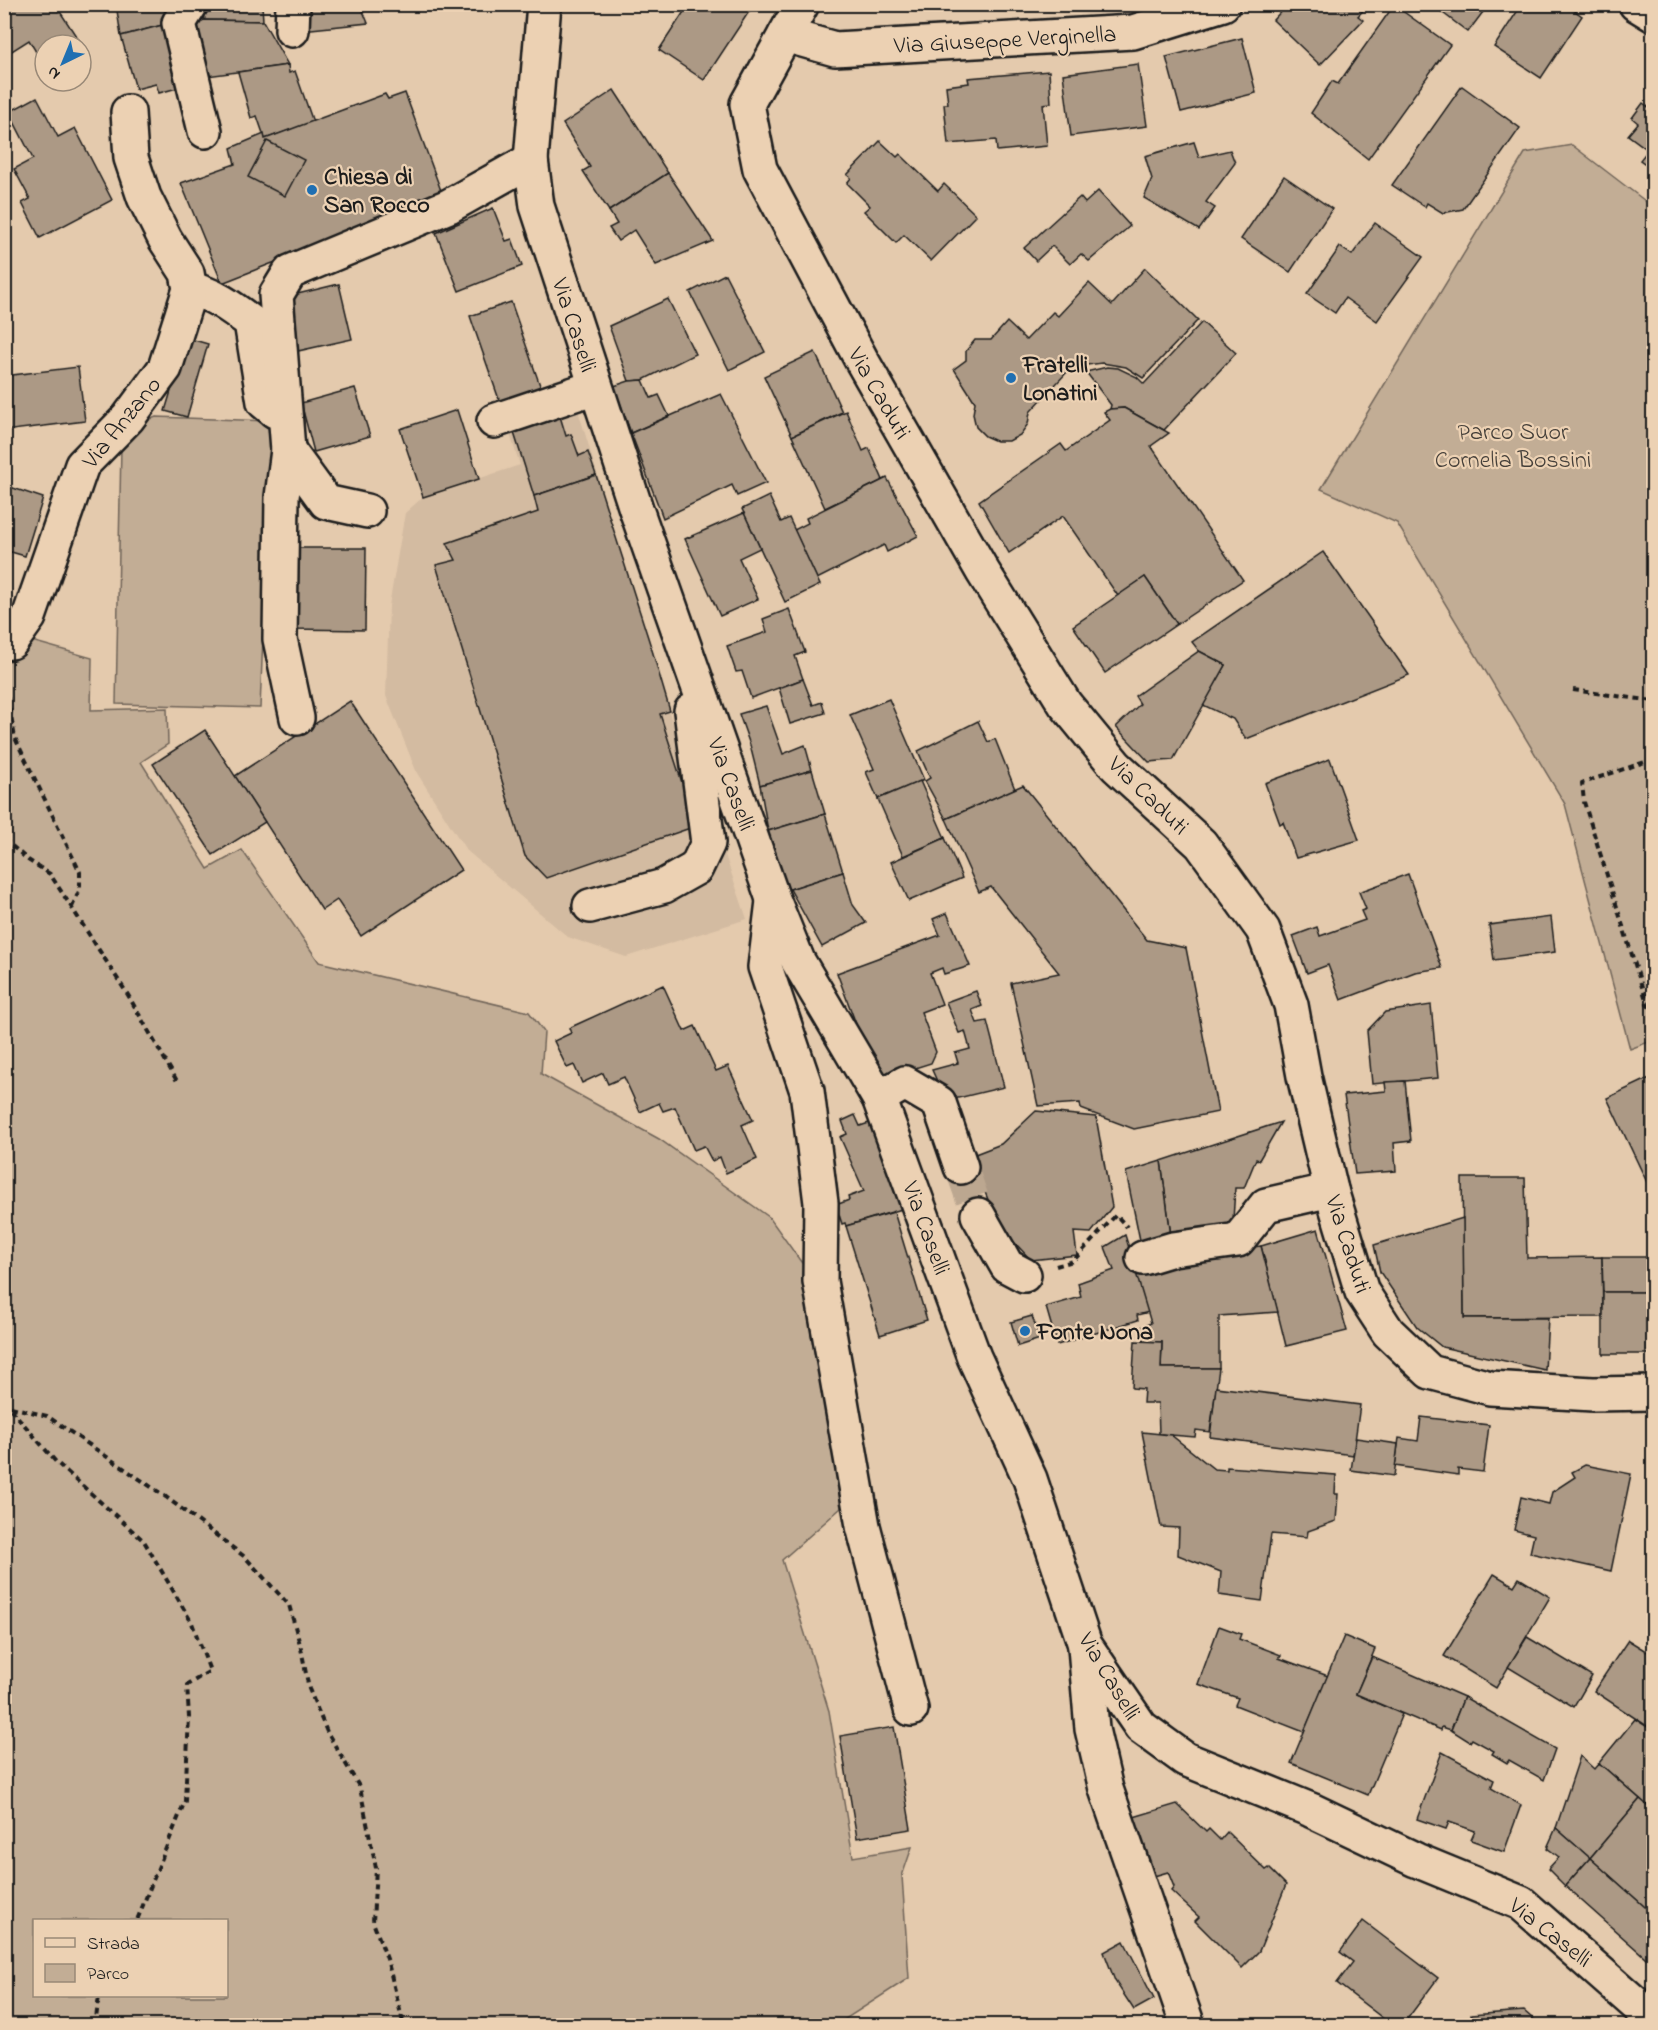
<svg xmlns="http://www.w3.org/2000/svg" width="1658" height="2030" viewBox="0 0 1658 2030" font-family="'Indie Flower',sans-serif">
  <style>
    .built { fill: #d3bba1 }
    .green { fill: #c2ad95; stroke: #6f6458; stroke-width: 1.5; fill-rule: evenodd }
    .building { fill: #ac9985; stroke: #1c1c1c; stroke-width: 1.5 }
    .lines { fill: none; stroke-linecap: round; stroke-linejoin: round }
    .minor-tunnel { stroke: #bca790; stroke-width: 33; stroke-dasharray: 33 16; stroke-linecap: butt }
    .minor-casing { stroke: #1c1c1c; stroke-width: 38 }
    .path { stroke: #1c1c1c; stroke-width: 4; stroke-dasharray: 6 4.5; stroke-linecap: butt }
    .minor { stroke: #ecd1b3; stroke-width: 33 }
    .poi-dot { fill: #1f6fb2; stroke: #ecd1b3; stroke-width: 2 }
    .labels { text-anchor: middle; stroke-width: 4.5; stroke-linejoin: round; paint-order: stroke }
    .street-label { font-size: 24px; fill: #1c1c1c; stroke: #ecd1b3 }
    .poi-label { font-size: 24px; font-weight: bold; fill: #1c1c1c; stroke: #ecd1b3; text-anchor: start }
    .park-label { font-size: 24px; fill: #46403a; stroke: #ecd1b3 }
  </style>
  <rect width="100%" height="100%" fill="#e4caad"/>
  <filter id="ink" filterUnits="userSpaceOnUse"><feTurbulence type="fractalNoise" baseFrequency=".0167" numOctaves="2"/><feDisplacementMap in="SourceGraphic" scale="12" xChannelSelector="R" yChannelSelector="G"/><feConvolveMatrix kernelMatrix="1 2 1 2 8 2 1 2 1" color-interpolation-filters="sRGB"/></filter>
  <g filter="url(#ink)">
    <polygon class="built" points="574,397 673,725 700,782 747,919 626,957 568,937 466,850 417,773 386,696 389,606 405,513 423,497 520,465 505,419"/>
    <g class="green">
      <polygon points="1572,145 1653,207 1654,1040 1630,1049 1565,804 1397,523 1321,489 1525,153"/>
      <polygon points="156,417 272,421 260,708 116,704 121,447 135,425"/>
      <path d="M21,638L92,658L91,710L167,708L168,744L141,762L208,869L242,850L319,962L529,1012L544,1032L541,1074L659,1139L769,1217L804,1266L841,1508L782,1560L829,1711L853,1857L912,1847L902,1876L909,1978L842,2021L843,2025H5L4,648ZM34,1920H226V1996H34Z"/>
    </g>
    <g class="building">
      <polygon points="4,4 55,4 78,39 68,45 45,45 45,60 42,62 29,40 4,56"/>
      <polygon points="116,4 167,4 170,23 121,36"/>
      <polygon points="203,4 273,4 262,5 263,21 205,20"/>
      <polygon points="299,4 360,4 368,23 302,30"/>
      <polygon points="689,4 754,4 704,80 659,50"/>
      <polygon points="1288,4 1369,4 1358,16 1363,20 1320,65 1273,20"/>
      <polygon points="1431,4 1489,4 1468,32"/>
      <polygon points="1522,4 1565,4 1582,16 1541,78 1494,47"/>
      <polygon points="1394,5 1450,45 1368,159 1311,113 1332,81 1338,84"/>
      <polygon points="205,20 263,21 288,65 200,77 188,24"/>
      <polygon points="170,23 188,85 159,93 156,84 136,89 121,36"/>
      <polygon points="1242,38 1256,93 1181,112 1166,57"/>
      <polygon points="1138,64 1147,126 1071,136 1063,74"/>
      <polygon points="288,65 289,73 295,71 313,122 265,139 257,116 251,118 238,72"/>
      <polygon points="1049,71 1051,103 1043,104 1047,146 997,151 996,140 948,144 944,104 948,104 946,86 969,83 968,78"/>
      <polygon points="1462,86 1520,128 1463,209 1443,213 1427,203 1425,207 1392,185"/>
      <polygon points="614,90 668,173 609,211 583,171 590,167 563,124"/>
      <polygon points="405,93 443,196 222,283 181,183 235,164 231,148 264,134 265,139 385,94 388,99"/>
      <polygon points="37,97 58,137 75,128 112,200 40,238 22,203 30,199 14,169 33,159 9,112"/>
      <polygon points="1643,103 1651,109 1654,106 1654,170 1640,160 1648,150 1628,135 1638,123 1632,118"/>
      <polygon points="267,141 304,160 285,196 248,177"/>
      <polygon points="880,141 897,157 900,154 938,191 944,184 976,215 931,261 904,235 896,243 864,211 870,206 847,183 851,178 847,175"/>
      <polygon points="1194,142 1199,157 1230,150 1235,163 1206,202 1215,208 1199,230 1144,198 1152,179 1145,156"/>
      <polygon points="668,173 713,241 656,265 634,230 618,241 609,228 617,224 609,211"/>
      <polygon points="1284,176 1332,209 1290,272 1241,239"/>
      <polygon points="1098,191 1130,226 1089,261 1081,254 1070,264 1052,246 1036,261 1024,248 1080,197 1085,203"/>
      <polygon points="493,208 506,241 512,239 522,266 459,291 436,233"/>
      <polygon points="1375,223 1423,257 1377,321 1345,298 1335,313 1307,294 1340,247 1352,255"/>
      <polygon points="1145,268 1198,320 1143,378 1126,367 1102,363 1087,365 1080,358 1030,412 1028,424 1020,435 1009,441 996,441 985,436 976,427 973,414 975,402 954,369 966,360 966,351 975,340 991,340 1007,322 1026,340 1053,312 1058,316 1089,283 1112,305"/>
      <polygon points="725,274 765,352 729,370 690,292"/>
      <polygon points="339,284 352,339 298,351 285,297"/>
      <polygon points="668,299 695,354 643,380 629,381 609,326"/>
      <polygon points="511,302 543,394 502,408 470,316"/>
      <polygon points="1202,322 1236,353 1164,430 1124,408 1110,409 1111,405 1086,372 1107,367 1118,368 1137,377 1144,384"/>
      <polygon points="187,338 208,344 187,417 165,411"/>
      <polygon points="815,352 842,412 792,436 764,376"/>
      <polygon points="78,367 85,421 4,431 4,376"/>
      <polygon points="643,380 651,398 659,395 669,416 631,433 614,386 629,381"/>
      <polygon points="355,388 370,436 314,452 301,403"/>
      <polygon points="721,394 766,483 737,496 732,485 663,518 631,433"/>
      <polygon points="1124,408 1169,433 1151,446 1243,580 1177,624 1145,577 1118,596 1063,516 1009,553 979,501 1061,444 1066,451 1110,420 1104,412 1110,409"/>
      <polygon points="457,410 479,479 423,497 400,429"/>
      <polygon points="846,411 863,451 869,448 883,480 825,508 792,436"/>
      <polygon points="559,413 566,436 571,434 579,456 588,452 596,475 534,496 510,420"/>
      <polygon points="596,475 652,650 670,711 660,714 696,826 546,878 525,856 436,565 456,560 447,543 538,512 534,496"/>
      <polygon points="887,478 918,536 887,552 884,545 817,579 794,530 808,523 806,518"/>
      <polygon points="4,485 43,498 25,556 4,550"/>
      <polygon points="769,496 781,522 789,518 820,585 785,602 742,509"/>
      <polygon points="744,513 760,548 739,558 758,599 720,616 685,539"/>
      <polygon points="291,548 366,548 365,630 290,629"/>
      <polygon points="1323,552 1409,675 1246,739 1233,719 1203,705 1226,665 1199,651 1192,642"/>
      <polygon points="1145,577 1177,624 1105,673 1073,626"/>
      <polygon points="789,609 805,652 795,656 803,679 751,698 742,671 736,672 727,646 767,632 763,619"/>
      <polygon points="1199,651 1226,665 1173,760 1149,762 1116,727 1140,704 1135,696"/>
      <polygon points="803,679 813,705 822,702 825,713 790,724 779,688"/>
      <polygon points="889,699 924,780 878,799 866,772 874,769 850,715"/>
      <polygon points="350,701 461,870 361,936 337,900 322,910 235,776"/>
      <polygon points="766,706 783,754 805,745 812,770 760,785 750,745 739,714"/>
      <polygon points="978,721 988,742 995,739 1015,789 946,819 925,781 930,778 918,751"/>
      <polygon points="205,730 265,822 213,855 153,764"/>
      <polygon points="1330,759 1359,840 1296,858 1283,822 1280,824 1265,783"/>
      <polygon points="812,770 825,814 768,831 760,785"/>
      <polygon points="920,781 945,838 903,856 878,799"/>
      <polygon points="1023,785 1147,940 1186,948 1218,1112 1134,1129 1081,1109 1080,1103 1038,1106 1011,983 1059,973 991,887 979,892 946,819"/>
      <polygon points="825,814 843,872 787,890 768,831"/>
      <polygon points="945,838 962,878 909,901 891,862"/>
      <polygon points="843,872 853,905 866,923 822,947 790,889"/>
      <polygon points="1408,874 1442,968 1415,972 1341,1000 1328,965 1307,973 1293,936 1317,927 1320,936 1365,920 1361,911 1366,909 1359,892"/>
      <polygon points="947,913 970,966 944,974 942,968 930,973 942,1004 921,1012 936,1052 931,1063 893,1075 875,1075 837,973 940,935 933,919"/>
      <polygon points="1551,917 1555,952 1494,960 1489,925"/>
      <polygon points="663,985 684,1031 695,1026 716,1071 728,1066 753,1120 742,1125 757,1159 726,1173 720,1157 712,1161 704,1146 694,1150 675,1107 663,1111 659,1103 640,1112 624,1077 608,1084 603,1073 582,1083 574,1065 567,1068 554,1041 571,1033 569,1028"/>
      <polygon points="976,991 982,1006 972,1010 977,1023 987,1021 1004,1087 946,1101 932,1070 958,1063 955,1053 970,1049 965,1031 959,1033 946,1002"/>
      <polygon points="1431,1005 1438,1078 1372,1084 1367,1031 1385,1012"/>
      <polygon points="1654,1076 1654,1197 1607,1098"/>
      <polygon points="1405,1081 1411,1141 1394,1143 1396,1171 1355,1174 1344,1095 1386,1091 1385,1082"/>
      <polygon points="1036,1111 1096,1117 1112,1207 1091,1233 1074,1232 1077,1255 1031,1260 999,1226 970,1156 1001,1144"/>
      <polygon points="855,1115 860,1126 872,1122 902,1209 846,1226 845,1223 842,1224 836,1205 849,1200 848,1197 864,1191 840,1137 847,1134 842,1121"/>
      <polygon points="1281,1122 1259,1160 1256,1159 1244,1188 1235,1188 1232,1236 1172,1244 1161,1161"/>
      <polygon points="1161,1161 1172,1244 1142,1250 1126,1172"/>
      <polygon points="1462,1178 1525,1178 1527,1258 1602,1257 1603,1317 1464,1318"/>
      <polygon points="894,1212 927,1320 880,1335 846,1226"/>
      <polygon points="1463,1218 1464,1318 1548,1318 1545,1370 1442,1347 1417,1327 1380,1272 1374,1245"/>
      <polygon points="1318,1229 1347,1331 1286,1346 1261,1246"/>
      <polygon points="1125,1235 1149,1312 1137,1315 1138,1320 1057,1345 1046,1307 1081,1297 1078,1283 1114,1270 1105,1247"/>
      <polygon points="1261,1246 1278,1312 1219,1316 1219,1368 1161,1368 1162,1342 1144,1342 1141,1327 1151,1323 1136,1273 1191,1254"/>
      <polygon points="1602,1257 1654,1257 1654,1292 1603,1292"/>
      <rect x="1603" y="1292" width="51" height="62"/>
      <polygon points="1032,1316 1040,1339 1018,1346 1011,1322"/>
      <polygon points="1135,1341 1162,1342 1161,1368 1219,1368 1210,1432 1196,1430 1195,1437 1159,1434 1158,1403 1143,1403 1144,1389 1132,1388"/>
      <polygon points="1216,1387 1360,1405 1353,1455 1210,1437"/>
      <polygon points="1421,1417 1489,1425 1483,1472 1458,1469 1458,1475 1395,1466 1399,1438 1418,1441"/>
      <polygon points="1142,1432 1171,1435 1214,1469 1227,1470 1227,1467 1336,1475 1335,1494 1338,1494 1336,1521 1308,1531 1307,1537 1271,1534 1262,1601 1219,1595 1221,1572 1178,1555 1179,1528 1161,1527"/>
      <polygon points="1356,1438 1398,1444 1394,1476 1351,1470"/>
      <polygon points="1585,1465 1631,1474 1611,1571 1530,1553 1534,1535 1514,1530 1521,1497 1549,1504 1552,1492 1575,1477 1572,1472"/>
      <polygon points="1494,1574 1514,1586 1519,1578 1550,1597 1496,1688 1444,1656"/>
      <polygon points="1219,1626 1241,1634 1239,1639 1281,1655 1279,1658 1328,1676 1304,1732 1235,1705 1238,1698 1198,1684"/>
      <polygon points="1344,1636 1375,1649 1356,1694 1402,1714 1368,1795 1291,1763"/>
      <polygon points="1527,1637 1592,1676 1574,1707 1508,1667"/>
      <polygon points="1628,1640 1654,1656 1653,1730 1594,1691"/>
      <polygon points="1372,1657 1464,1697 1451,1730 1442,1727 1441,1730 1356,1694"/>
      <polygon points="1464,1697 1555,1749 1544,1780 1509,1760 1507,1763 1492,1754 1494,1751 1472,1739 1470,1742 1451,1730"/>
      <polygon points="1635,1719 1654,1731 1654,1811 1599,1763"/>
      <polygon points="894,1727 911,1829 857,1838 840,1736"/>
      <polygon points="1442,1752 1494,1780 1491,1788 1521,1805 1504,1852 1471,1840 1475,1831 1449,1822 1446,1829 1417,1819"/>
      <polygon points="1580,1756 1594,1769 1599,1763 1640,1799 1590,1858 1556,1828"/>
      <polygon points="1640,1799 1654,1811 1654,1915 1590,1858"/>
      <polygon points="1177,1804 1206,1832 1209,1829 1220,1840 1227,1832 1266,1870 1269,1868 1286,1885 1259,1951 1242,1968 1195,1921 1199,1917 1171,1891 1174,1887 1168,1872 1147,1878 1127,1819"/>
      <polygon points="1556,1828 1590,1858 1565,1886 1548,1869 1559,1857 1547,1848"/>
      <polygon points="1590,1858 1654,1915 1654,1965 1565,1886"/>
      <polygon points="1363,1921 1438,1978 1402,2026 1393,2026 1337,1983 1353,1962 1340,1952"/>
      <polygon points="1124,1941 1154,1999 1134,2010 1115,1981 1104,1952"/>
      <polygon points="1524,2011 1541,2026 1472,2026 1471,2015"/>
    </g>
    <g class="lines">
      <polyline class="minor-tunnel" points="961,1167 978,1215"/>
      <g class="minor-casing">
        <g id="minor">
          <polyline points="191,4 179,23 205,131"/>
          <polyline points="544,4 531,160 537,206 637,512 773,899 798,961 879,1098 974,1357 1030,1479 1085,1645 1141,1727 1185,1759 1311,1810 1416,1860 1521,1903 1654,2020"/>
          <polyline points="802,4 747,104 760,169 862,361 983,572 1065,704 1116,766 1201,844 1263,930 1291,1005 1304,1076 1331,1190 1362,1292 1388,1332 1430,1372 1490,1388 1593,1394 1654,1393"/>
          <polyline points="1636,4 1654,15"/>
          <polyline points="292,30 293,4"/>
          <polyline points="785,35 835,49 1133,32 1223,4"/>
          <path d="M190,289C214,294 231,307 251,322L264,402L275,411"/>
          <polyline points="494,421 595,387"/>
          <polyline points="288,450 326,502 367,511"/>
          <polyline points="4,643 11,642 29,617 82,465 128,418 165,368 190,289 187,273 165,239 144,197 131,158 128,112"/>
          <polyline points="297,718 280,639 282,497 288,450 276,295 290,272 449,206 531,160"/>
          <polyline points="773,901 765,967 807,1091 821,1203 820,1281 863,1526 911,1709"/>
          <polyline points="590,906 664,886 696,868 708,843 691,711"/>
          <polyline points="879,1098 905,1083 939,1103 961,1167"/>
          <polyline points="978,1215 1007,1266 1024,1275"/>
          <polyline points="1143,1258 1173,1249 1238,1240 1266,1205 1331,1190"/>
          <polyline points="1085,1647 1092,1729 1106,1789 1188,2026"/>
        </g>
      </g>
      <g class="path">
        <polyline points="4,677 15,738 80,872 80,889 72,907"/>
        <polyline points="1573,690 1654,701"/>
        <polyline points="1654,759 1582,783 1584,802 1648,1006 1654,1007"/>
        <polyline points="4,839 28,860 50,874 128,995 177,1081"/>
        <polyline points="1056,1266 1073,1261 1116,1215 1127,1227"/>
        <polyline points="4,1401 56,1462 144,1541 192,1623 210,1671 187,1685 189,1717 185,1801 137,1920"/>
        <polyline points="11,1407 47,1416 166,1497 245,1557 289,1605 301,1648 309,1689 327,1732 360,1788 376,1868 373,1922 387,1959 404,2026"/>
        <polyline points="95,2026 99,1996"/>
      </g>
      <use href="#minor" class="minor"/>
    </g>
  </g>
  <g class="poi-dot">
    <circle cx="312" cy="190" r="6"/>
    <circle cx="1011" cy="378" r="6"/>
    <circle cx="1025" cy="1331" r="6"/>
  </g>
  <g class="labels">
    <g class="street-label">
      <text transform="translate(1005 39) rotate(-3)" y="8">Via Giuseppe Verginella</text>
      <text transform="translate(575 325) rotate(72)" y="8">Via Caselli</text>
      <text transform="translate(880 393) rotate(60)" y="8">Via Caduti</text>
      <text transform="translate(121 422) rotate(-51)" y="8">Via Anzano</text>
      <text transform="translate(732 784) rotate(70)" y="8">Via Caselli</text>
      <text transform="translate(1149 795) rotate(44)" y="8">Via Caduti</text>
      <text transform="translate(927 1228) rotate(70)" y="8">Via Caselli</text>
      <text transform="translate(1349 1244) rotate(72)" y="8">Via Caduti</text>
      <text transform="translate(1110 1676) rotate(59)" y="8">Via Caselli</text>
      <text transform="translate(1551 1932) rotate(38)" y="8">Via Caselli</text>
    </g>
    <g class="poi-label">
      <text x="324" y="184">Chiesa di<tspan x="324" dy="28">San Rocco</tspan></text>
      <text x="1023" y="372">Fratelli<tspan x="1023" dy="28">Lonatini</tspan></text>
      <text x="1037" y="1339">Fonte Nona</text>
    </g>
    <g class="park-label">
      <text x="1513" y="439">Parco Suor<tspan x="1513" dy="28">Cornelia Bossini</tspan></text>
    </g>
  </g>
  <rect width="1658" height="2030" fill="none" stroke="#ecd1b3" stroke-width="24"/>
  <rect x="12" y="12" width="1634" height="2006" fill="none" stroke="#1c1c1c" stroke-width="2" filter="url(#ink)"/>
  <rect x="33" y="1919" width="195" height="78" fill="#ecd1b3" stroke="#998977" stroke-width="1.5"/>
  <rect x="45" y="1938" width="30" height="9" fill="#ecd1b3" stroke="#998977" stroke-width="1.5"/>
  <text x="87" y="1949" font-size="18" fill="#1c1c1c">Strada</text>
  <rect x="45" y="1964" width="30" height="18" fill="#c2ad95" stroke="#998977" stroke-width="1.5"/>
  <text x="87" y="1979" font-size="18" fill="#1c1c1c">Parco</text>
  <g transform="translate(63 63) rotate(223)"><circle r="28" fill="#ecd1b3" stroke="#998977" stroke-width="1.5"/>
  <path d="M0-4.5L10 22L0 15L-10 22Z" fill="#1f6fb2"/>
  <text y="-9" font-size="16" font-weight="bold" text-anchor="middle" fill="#1c1c1c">N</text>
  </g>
</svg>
